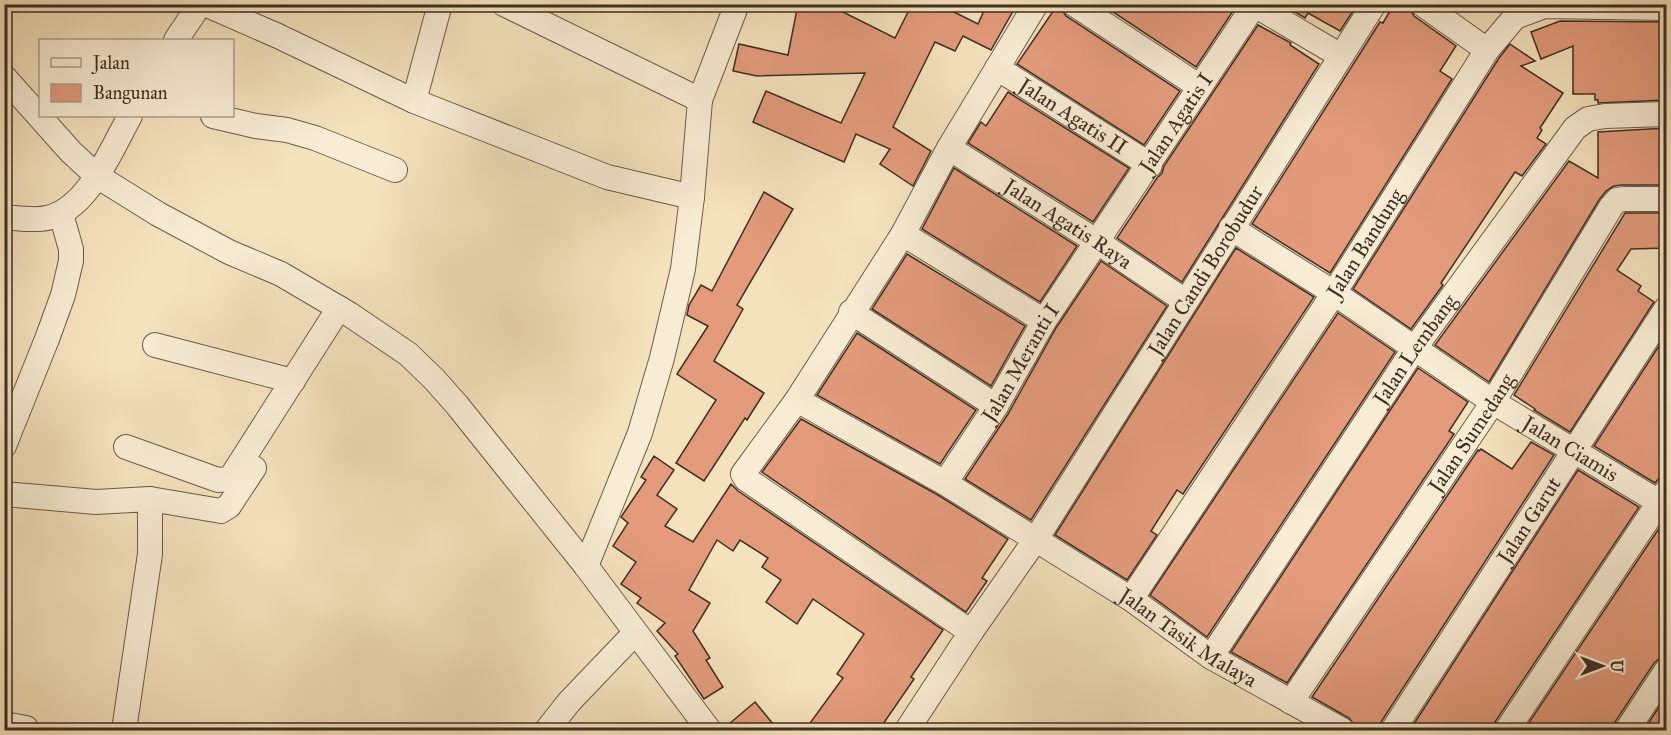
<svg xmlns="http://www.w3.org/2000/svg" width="1671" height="735" viewBox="0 0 1671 735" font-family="'IM FELL Great Primer',serif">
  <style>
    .building { fill: #e39b7c; stroke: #3e2f23; stroke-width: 1.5 }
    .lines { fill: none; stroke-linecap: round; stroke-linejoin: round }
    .minor-casing { stroke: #6c5c4a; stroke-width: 26 }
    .minor { stroke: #f8ecd4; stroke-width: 24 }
    .labels { text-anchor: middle; stroke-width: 4.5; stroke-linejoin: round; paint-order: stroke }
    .street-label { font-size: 21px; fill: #3e2f23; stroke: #f8ecd4 }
  </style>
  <rect width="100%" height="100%" fill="#f4e2bd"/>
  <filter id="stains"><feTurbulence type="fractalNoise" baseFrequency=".00333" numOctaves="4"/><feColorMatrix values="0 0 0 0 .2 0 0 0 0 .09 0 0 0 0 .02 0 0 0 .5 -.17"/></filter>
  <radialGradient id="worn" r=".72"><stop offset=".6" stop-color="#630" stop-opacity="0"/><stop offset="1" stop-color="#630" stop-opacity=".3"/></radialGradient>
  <g class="building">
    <polygon points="798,4 827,4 895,38 912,4 938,4 978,24 987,4 1017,4 991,50 963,36 955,51 935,42 893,127 931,151 913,186 880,164 890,149 856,134 844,162 753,122 766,91 841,123 865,73 757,76 733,71 739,44 788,55"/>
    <polygon points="1058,4 1066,16 1180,91 1144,145 1017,64"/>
    <polygon points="1101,4 1229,4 1235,8 1196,67"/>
    <polygon points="1282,4 1349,4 1355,8 1340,31 1308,13 1305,18"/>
    <polygon points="1394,4 1404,4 1409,7 1414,16 1456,46 1440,71 1452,79 1330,273 1252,224 1380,22 1383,23"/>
    <polygon points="1560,21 1666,22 1666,100 1598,103 1598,100 1595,100 1595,94 1573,94 1573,46 1541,59 1531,32"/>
    <polygon points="1258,25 1291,43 1290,45 1319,64 1182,282 1117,238 1157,178 1162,173 1164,166"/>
    <polygon points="1510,44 1535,61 1521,66 1563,93 1540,128 1542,130 1537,138 1546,144 1522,176 1515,172 1441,283 1443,285 1411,329 1353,289 1499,58"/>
    <polygon points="1008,92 1129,168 1093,222 968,143 981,122 986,126"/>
    <polygon points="1666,128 1666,185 1622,185 1614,186 1606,191 1599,200 1489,382 1435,345 1569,161 1598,178 1598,132"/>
    <polygon points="954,168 1077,246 1040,302 922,229"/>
    <polygon points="764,192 793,209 737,305 743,309 714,361 764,393 747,420 745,418 704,481 676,463 716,400 677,374 708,326 687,315 689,305 701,285 712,291"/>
    <polygon points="1625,213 1666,213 1666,248 1631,249 1617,270 1641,286 1638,291 1654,302 1570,432 1534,410 1535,409 1514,395"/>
    <polygon points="1236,248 1314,297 1183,494 1177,490 1151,531 1157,535 1127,580 1055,535"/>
    <polygon points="907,254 1025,326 991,386 872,309"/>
    <polygon points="1101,261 1167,306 1031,520 965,479 1008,414 1056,328"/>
    <polygon points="1338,313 1395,352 1207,637 1150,595"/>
    <polygon points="857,333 976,410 940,464 817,395"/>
    <polygon points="1666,335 1666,470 1655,483 1594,446"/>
    <polygon points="1418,368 1468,402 1449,431 1454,434 1287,683 1231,652"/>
    <polygon points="801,419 938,495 1008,539 982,578 987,581 966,612 762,472"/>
    <polygon points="1531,442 1554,455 1381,722 1379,730 1362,730 1355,726 1349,718 1312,697 1478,450 1479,451 1481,449 1512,469"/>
    <polygon points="654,456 674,470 657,495 677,509 665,526 693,542 731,484 738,491 943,630 911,677 914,679 879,730 805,730 843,678 837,674 864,634 813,599 797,624 766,602 781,580 762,567 768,558 740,540 733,551 717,540 689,590 710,603 693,631 710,658 706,660 723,687 704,699 675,656 678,654 657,631 665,623 637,603 641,598 621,584 636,562 613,546 628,523 621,517 646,480 641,477"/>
    <polygon points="1578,470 1639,507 1495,722 1493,730 1410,730"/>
    <polygon points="1666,518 1666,657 1659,659 1654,663 1615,722 1613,730 1524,730"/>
    <polygon points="1666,696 1666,730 1644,730"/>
    <polygon points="755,702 778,730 723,730 723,729"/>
  </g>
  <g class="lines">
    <g class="minor-casing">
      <g id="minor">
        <polyline points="205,4 278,36 414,101 607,177 692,197"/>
        <polyline points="504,4 700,100"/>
        <polyline points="1074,4 1200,87"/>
        <polyline points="1253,4 1341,56"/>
        <polyline points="1422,4 1487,50"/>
        <polyline points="176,40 200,4"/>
        <path id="s1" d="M997,68L1150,165"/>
        <polyline points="4,77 71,152 97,176 158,214 229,252 281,274 349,314 408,354 434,379 457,405 586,566 709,730"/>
        <polyline points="414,101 440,4"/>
        <polyline points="213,116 256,126 287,130 315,138 395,170"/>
        <path id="s2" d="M949,148L1099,243L1185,301"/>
        <path d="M4,217C18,218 34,221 47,218C88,209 111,150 130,116"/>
        <path id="s3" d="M1231,228L1334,293L1493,402L1659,502"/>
        <polyline points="903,234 1044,321"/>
        <polyline points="851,312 996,406"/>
        <polyline points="155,345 293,381"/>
        <path id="s4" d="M797,400L945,483L1131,599L1211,657L1342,730"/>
        <polyline points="4,446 47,339 63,295 71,261 71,249 61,214"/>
        <polyline points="126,447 218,480 230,479 339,308"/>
        <path id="s5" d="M945,483L996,406L1044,321L1255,4"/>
        <polyline points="4,494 96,502 150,499 150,554 124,730"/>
        <polyline points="150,499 221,511 229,506 254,468"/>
        <polyline points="586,566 640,433 662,358 683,269 692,197 700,100 737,4"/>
        <path id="s6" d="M1131,599L1334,293L1487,50L1515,17L1544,6L1666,8"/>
        <polyline points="971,632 746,479 743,474 797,400 903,234 949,148 1036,4"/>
        <path id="s7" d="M1211,657L1414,349L1575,128L1588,119L1605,116L1666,114"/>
        <path id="s8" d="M1291,702L1493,402L1611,207L1617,200L1624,199H1666"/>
        <polyline points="4,724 26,728"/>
        <polyline points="547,730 569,702 635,633"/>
        <path id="s9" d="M907,730L971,632L1036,539L1374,4"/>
        <path id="s10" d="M1393,730L1666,309"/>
        <polyline points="1507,730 1666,492"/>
        <polyline points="1627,730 1666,671"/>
      </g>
    </g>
    <use href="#minor" class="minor"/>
  </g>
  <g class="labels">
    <g class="street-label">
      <text dy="7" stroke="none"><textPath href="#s1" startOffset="90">Jalan Agatis II</textPath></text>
      <text dy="7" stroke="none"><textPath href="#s5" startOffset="428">Jalan Agatis I</textPath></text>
      <text dy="7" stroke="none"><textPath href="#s2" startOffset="141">Jalan Agatis Raya</textPath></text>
      <text dy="7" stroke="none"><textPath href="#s6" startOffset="426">Jalan Bandung</textPath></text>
      <text dy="7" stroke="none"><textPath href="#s9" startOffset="548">Jalan Candi Borobudur</textPath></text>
      <text dy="7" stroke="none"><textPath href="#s7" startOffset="369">Jalan Lembang</textPath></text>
      <text dy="7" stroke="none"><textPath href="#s5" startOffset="142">Jalan Meranti I</textPath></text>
      <text dy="7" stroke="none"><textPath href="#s8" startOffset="324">Jalan Sumedang</textPath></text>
      <text dy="7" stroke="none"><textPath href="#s3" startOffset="405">Jalan Ciamis</textPath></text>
      <text dy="7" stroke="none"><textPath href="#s10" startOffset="250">Jalan Garut</textPath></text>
      <text dy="7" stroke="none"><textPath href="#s4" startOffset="458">Jalan Tasik Malaya</textPath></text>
    </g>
  </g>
  <rect width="1671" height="735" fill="none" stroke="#f4e2bd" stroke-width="24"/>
  <rect x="6" y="6" width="1659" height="723" fill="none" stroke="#3e2f23" stroke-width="3"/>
  <rect x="12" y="12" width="1647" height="711" fill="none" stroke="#3e2f23" stroke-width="1.5"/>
  <rect x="39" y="39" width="195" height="78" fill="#f8ecd4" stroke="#aea08d" stroke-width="1.5"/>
  <rect x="51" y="58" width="30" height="9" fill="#f8ecd4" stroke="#aea08d" stroke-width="1.5"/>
  <text x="93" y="69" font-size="18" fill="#3e2f23">Jalan</text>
  <rect x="51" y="84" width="30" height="18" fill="#e39b7c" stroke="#aea08d" stroke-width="1.5"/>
  <text x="93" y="99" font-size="18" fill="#3e2f23">Bangunan</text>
  <g transform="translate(1602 666) rotate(90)" stroke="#f8ecd4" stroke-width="4.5" paint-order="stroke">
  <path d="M0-4.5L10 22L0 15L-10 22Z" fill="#3e2f23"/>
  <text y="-9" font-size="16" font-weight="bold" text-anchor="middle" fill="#3e2f23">U</text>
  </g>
  <rect width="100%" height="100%" filter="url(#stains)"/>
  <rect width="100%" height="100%" fill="url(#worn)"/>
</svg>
